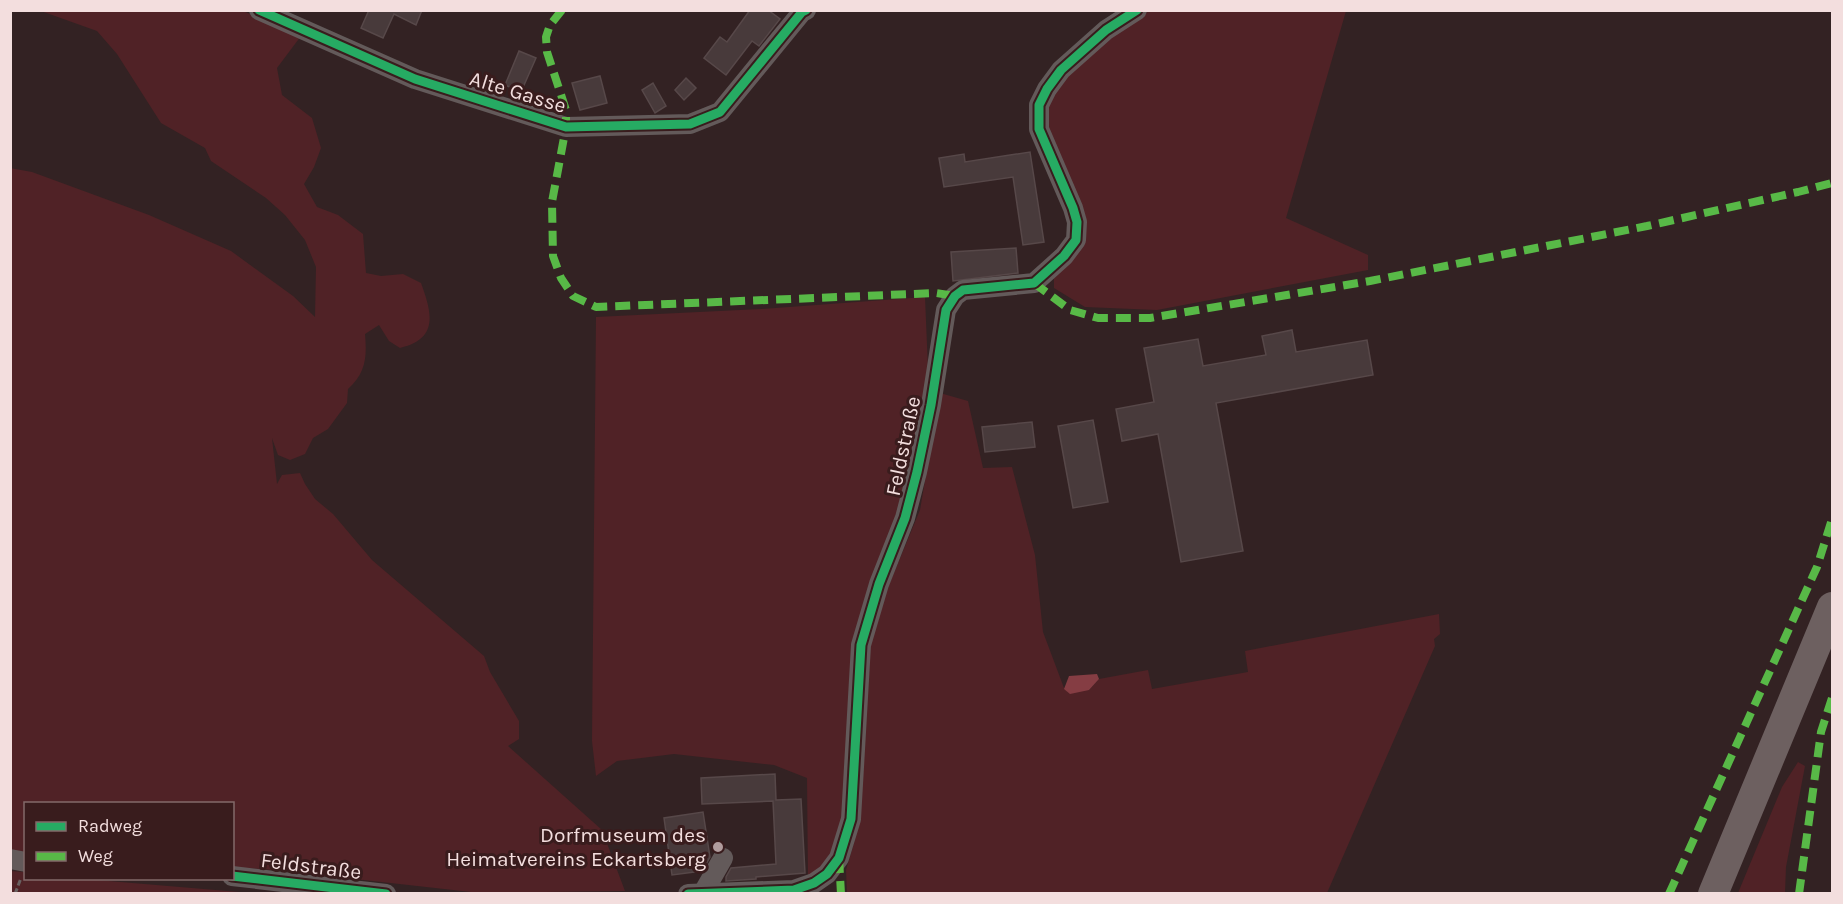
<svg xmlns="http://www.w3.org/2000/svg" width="1843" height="904" viewBox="0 0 1843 904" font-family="Karla,sans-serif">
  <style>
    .green { fill: #502226 }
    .water { fill: #853d43 }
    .building { fill: #483a3b; stroke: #574849; stroke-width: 1.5 }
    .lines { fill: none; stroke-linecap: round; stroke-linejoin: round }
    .path { stroke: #696161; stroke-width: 3; stroke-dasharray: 6 3; stroke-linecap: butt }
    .minor { stroke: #635a5a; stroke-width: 20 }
    .highway { stroke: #6d6060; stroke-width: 30 }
    .quiet { stroke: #58b947; stroke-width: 8; stroke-dasharray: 15 8; stroke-linecap: butt }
    .cycleway-casing { stroke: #391c1d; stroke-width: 13 }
    .cycleway { stroke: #26ab63; stroke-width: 9 }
    .poi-dot { fill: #b09c9d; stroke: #391c1d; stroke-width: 2 }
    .labels { text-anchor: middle; stroke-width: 6; stroke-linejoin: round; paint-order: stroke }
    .street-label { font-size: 21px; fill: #f3dede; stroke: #391c1d }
    .poi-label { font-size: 21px; fill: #f3dede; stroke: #391c1d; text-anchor: end }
  </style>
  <rect width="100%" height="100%" fill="#332223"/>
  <g class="green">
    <path d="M41,11H243L301,36L277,68L282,95L312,118L321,148L314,167L304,184L317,207L338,215L363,234L366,273L381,276L403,274L421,283C432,313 439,339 400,348L389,341L379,325L365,334C367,357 366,373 348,389L347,403L328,429L313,438L305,454L290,460L278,455L272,438L277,484L282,475L300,473L305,484L315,499L333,514L372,560L484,656L490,672L519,721V739L508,746L602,830L625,891L480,893L274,870L233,867L232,804H26L25,854L11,852L10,168L32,172L149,215L231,251L293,296L315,317L316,267L305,240L285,215L266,198L211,161L205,148L161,123L117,54L97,31Z"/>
    <path d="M1149,11H1346L1286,218L1368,255V270L1157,310L1085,307L1054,288V277L1081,248L1050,133C1048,122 1046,107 1051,97C1067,67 1121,29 1149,11Z"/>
    <polygon points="925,297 928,369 915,452 901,505 872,580 845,805 838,843 825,867 808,879 807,778 774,765 674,754 617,761 596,776 592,741 596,317 761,309"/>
    <polygon points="940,393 968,401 983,468 1012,467 1035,555 1043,632 1064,688 1089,690 1099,679 1148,670 1152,689 1248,672 1245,651 1439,614 1440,634 1434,639 1435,646 1327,893 847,893 846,870 854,843 861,795 869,651 879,609 920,510"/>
    <polygon points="1798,762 1805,766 1786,867 1785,893 1738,893 1782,787"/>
    <polygon points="10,871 25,872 26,878 85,879 251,893 11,893"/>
  </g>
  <polygon class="water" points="1097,674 1099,679 1089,690 1070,694 1064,689 1069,676"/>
  <g class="building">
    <polygon points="369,10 422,10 416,25 394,14 383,38 361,28"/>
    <polygon points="750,10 768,10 780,19 759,46 752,41 726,75 704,58 720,37 727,42"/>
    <polygon points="519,51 536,58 521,92 505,85"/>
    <polygon points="600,76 607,103 580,110 572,83"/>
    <polygon points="686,78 696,88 684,100 675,90"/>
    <polygon points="653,83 666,106 655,113 642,90"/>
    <polygon points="1030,152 1044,242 1023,245 1013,177 944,187 939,158 964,154 965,162"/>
    <polygon points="1016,248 1018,273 953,281 951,252"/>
    <polygon points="1292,330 1296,352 1367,340 1373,375 1216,403 1243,551 1181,562 1158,434 1122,441 1116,409 1154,402 1144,348 1198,339 1203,366 1266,355 1262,336"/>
    <polygon points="1093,420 1108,502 1073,508 1058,426"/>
    <polygon points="1032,422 1035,447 985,452 982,427"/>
    <polygon points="775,774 776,800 801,799 805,873 756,877 756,879 726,881 726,877 731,868 776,864 773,801 702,804 701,778"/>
    <polygon points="703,812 710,857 702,871 672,875 664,818"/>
  </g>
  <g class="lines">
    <polyline class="path" points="15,894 21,878"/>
    <g class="minor">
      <polyline points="259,10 415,79 566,127 690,124 720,112 802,12 806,10"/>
      <polyline points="10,859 26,862"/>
      <polyline points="232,876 386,894"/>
      <polyline points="703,893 723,858"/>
      <polyline points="688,894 794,890 814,883 827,874 839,858 851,819 861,645 879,584 905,518 917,472 931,405 946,310 955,296 963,290 1034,283 1064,256 1076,240 1077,222 1073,208 1039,129 1039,105 1047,89 1061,70 1106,30 1137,10"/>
    </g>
    <polyline class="highway" points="1713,894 1832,607"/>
    <g class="quiet">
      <polyline points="562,10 550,25 546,37 547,52 566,110 566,127 552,202 553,256 561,278 573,296 596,307 936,293 955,296"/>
      <polyline points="1034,283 1070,310 1098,318 1150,318 1370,281 1647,226 1798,192 1832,183"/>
      <polyline points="839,858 841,894"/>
      <polyline points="1669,894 1817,567 1832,519"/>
      <polyline points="1799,894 1821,732 1832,698"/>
    </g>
    <g class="cycleway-casing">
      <g id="cycleway">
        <polyline points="259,10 415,79 566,127 690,124 720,112 802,12 806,10"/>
        <polyline points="232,876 386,894"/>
        <polyline points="688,894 794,890 814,883 827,874 839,858 851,819 861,645 879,584 905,518 917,472 931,405 946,310 955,296 963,290 1034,283 1064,256 1076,240 1077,222 1073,208 1039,129 1039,105 1047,89 1061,70 1106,30 1137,10"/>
      </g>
    </g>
    <use href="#cycleway" class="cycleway"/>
  </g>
  <circle class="poi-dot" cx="718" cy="847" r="6"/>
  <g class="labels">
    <g class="street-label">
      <text transform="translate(518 92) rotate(17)" y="7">Alte Gasse</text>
      <text transform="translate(903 446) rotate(-78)" y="7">Feldstraße</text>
      <text transform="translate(311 866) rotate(7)" y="7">Feldstraße</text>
    </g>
    <g class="poi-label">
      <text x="706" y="842">Dorfmuseum des<tspan x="706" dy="24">Heimatvereins Eckartsberg</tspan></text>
    </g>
  </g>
  <rect width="1843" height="904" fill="none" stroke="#f3dede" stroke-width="24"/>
  <rect x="24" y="802" width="210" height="78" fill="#391c1d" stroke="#836a6a" stroke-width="1.5"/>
  <rect x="36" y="822" width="30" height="9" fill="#26ab63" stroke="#836a6a" stroke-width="1.5"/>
  <text x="78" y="832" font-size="18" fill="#f3dede">Radweg</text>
  <rect x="36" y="852" width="30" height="9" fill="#58b947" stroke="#836a6a" stroke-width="1.5"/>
  <text x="78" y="862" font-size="18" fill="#f3dede">Weg</text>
</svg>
